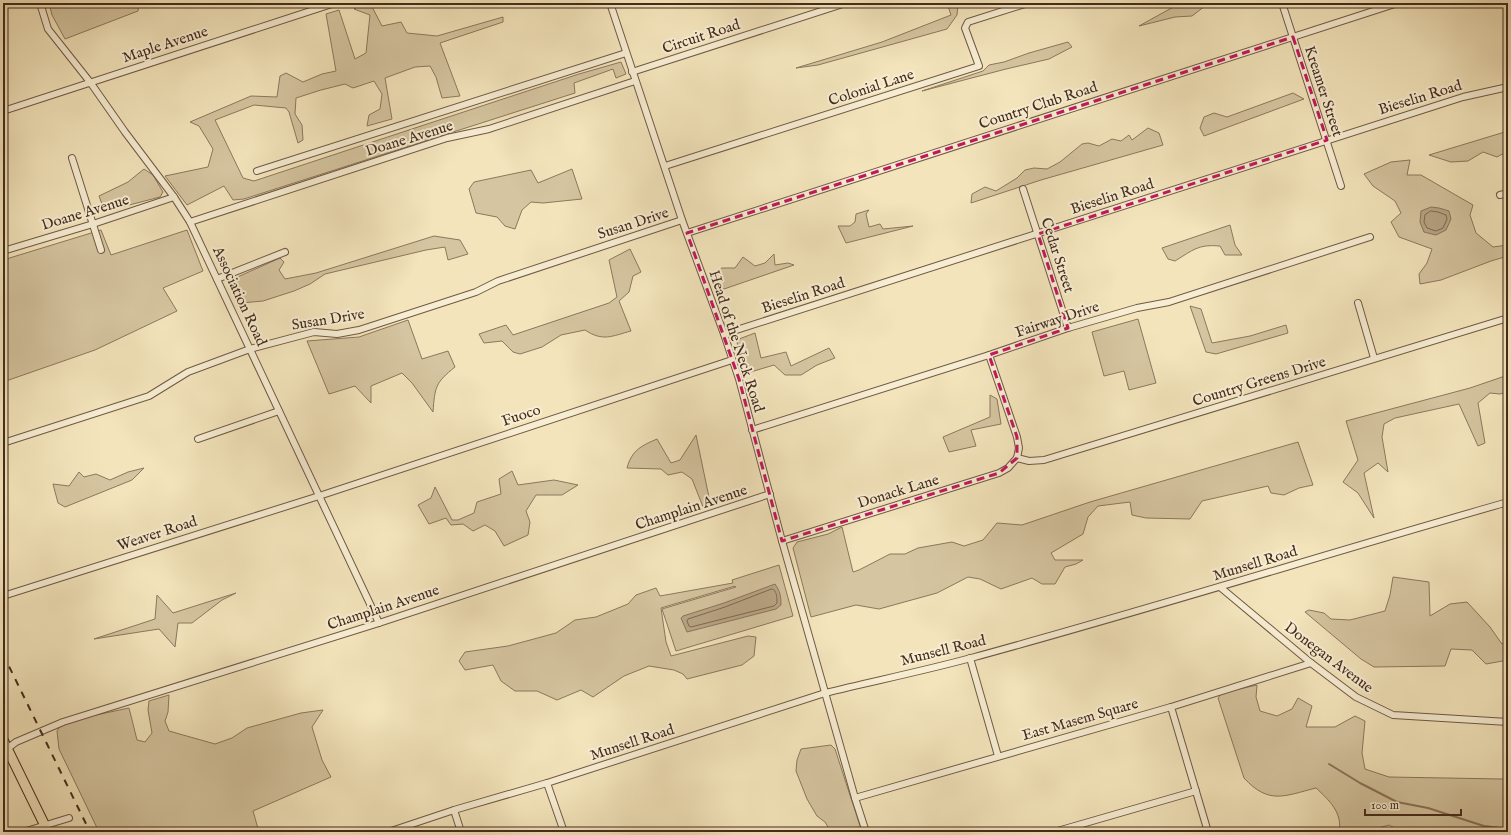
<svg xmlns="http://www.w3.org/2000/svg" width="1511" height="835" viewBox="0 0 1511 835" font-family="'IM FELL English',serif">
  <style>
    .green { fill: #d5c5a0; stroke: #8c785e }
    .water { fill: #b8a585; stroke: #8a745b }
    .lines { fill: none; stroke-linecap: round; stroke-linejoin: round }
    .shore { stroke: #7e6850; stroke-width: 1 }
    .stream { stroke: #8a745b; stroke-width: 2 }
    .minor-casing { stroke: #705943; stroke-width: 8 }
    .primary-casing { stroke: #442b1b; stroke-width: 11 }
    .minor { stroke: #f7edd3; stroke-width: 6 }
    .primary { stroke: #f3e4bb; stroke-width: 9 }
    .rail { stroke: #442b1b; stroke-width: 2; stroke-dasharray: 7 7; stroke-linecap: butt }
    .marked { fill: none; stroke: #c2185b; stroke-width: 3; stroke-dasharray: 8 5; stroke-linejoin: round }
    .labels { text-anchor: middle; stroke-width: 4; stroke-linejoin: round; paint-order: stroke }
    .street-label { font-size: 15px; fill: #442b1b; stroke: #f7edd3 }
  </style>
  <rect width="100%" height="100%" fill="#f3e4bb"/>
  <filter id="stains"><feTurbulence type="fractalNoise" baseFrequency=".005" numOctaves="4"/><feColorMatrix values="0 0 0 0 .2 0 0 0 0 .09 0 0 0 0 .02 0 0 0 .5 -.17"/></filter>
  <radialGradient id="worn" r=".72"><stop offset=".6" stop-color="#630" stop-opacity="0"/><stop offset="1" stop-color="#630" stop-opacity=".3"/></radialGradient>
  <g class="green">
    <polygon points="49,3 139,3 138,11 65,39 52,15"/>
    <polygon points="363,3 370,3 382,26 401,22 407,33 437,36 503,17 503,22 440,43 460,96 442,98 436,77 430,66 415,67 385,78 392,119 367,126 369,115 380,109 382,94 374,81 353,88 345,84 321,90 296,98 295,114 302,125 303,140 298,143 289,112 286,108 254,105 215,120 243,178 254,181 579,74 621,62 626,74 616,78 613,69 574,83 575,93 244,199 233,200 224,186 187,205 165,176 208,167 213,149 199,126 190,122 251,96 277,97 280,76 286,73 303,82 322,74 336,71 326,14 339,10 355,59 366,53 370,15 354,9"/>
    <polygon points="947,3 958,3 958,4 957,15 947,29 818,65 796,68 882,42 951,15"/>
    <polygon points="1185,3 1215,3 1205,6 1192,16 1175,17 1139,26 1177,5"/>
    <polygon points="1068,42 1072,47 1049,59 1006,69 922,91 983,71 989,65 1004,62 1029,53"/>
    <polygon points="1293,93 1304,99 1204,136 1200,128 1204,117 1214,113 1227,117"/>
    <polygon points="1148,128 1159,133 1163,145 1041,180 971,203 972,194 985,187 996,191 1017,178 1025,170 1034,168 1047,169 1060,162 1082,144 1088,143 1099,146 1112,139 1121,141 1129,135 1132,140"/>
    <polygon points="1508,131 1508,151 1497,157 1483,152 1468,161 1451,162 1429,155"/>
    <polygon points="1410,160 1407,175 1421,175 1473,205 1470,215 1476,233 1493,247 1508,245 1508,256 1491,261 1441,280 1420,284 1419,274 1427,263 1432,249 1399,237 1391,222 1401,213 1395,201 1373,186 1364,174 1391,162"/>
    <polygon points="144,169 153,175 163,192 160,197 110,210 102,204 99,196 128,182"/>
    <polygon points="572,169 582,199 543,203 531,202 522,210 515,229 505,226 497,217 476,213 469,189 474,182 531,170 538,183"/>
    <polygon points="869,210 866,214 869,227 880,224 883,229 913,226 846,243 838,226 850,226 855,222 856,214"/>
    <path d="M1230,225L1235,245L1242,255H1225L1220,246C1198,244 1193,250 1175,261L1168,259L1162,248Z"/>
    <polygon points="101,230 111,255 187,230 203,271 163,288 177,311 95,350 3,382 3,260"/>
    <polygon points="434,236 460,240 468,254 448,260 445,247 426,250 325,274 310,284 294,291 263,301 241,303 233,293 229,285 233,279 280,258 284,262 279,270 285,279 316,273"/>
    <path d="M630,249L641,272L633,276L629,292L619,301L631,331C612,336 603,342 585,330L561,335L542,347L520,354L513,352L502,341L484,343L479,334L506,325L513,335L609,303L617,297L609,260Z"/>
    <polygon points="774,254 775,265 788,263 794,265 724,289 715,287 715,272 722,268 735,268 743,257 755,266 765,263"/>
    <polygon points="1190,306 1201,309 1212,343 1250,336 1286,325 1288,333 1216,354 1206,352"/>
    <polygon points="1138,319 1156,383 1129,390 1124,371 1104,376 1092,332"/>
    <path d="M408,320L422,359L448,351L455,367C435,383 435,387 433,412L412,383L402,373L371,386V403L355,386L329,394L307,341L359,337Z"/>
    <polygon points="755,333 761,358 786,352 791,366 829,348 835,358 817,365 801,375 785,375 774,365 744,374 737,342 739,339"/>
    <polygon points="1508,375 1508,392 1500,394 1490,393 1478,403 1485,443 1478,446 1459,404 1395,418 1384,424 1382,437 1388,472 1378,463 1364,473 1374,518 1358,493 1343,482 1358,460 1346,421 1470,388"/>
    <polygon points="990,395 997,399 1001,424 971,430 976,446 949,452 943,437 990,417"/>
    <path d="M696,435L710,502L703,507L692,479L682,472L668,475L661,469L627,468C632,450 641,446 657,439L671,463L680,460Z"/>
    <polygon points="1298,442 1313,485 1299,488 1284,495 1271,493 1268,486 1202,501 1190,519 1146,518 1132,515 1130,502 1098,506 1088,517 1083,534 1051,553 1055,560 1083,560 1076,564 1065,567 1055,584 1042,584 1032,578 1001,589 980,579 968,577 937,593 879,609 856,605 811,617 793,548 797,542 828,534 842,527 853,572 859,570 890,554 905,554 918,548 952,542 964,546 983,540 997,523 1022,525 1090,502"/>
    <polygon points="144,468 132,480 65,507 58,503 53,484 69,486 79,472 84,477 96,474 110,480 128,472"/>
    <polygon points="512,471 518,485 554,480 578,485 562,495 536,495 526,511 530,522 528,535 504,546 495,531 485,525 473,531 463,524 451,525 446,518 429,524 418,505 431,498 435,487 452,520 458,520 474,513 477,502 501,494 499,479"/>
    <polygon points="779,565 793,616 676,651 662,609 736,587 735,586 661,608 666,642 671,656 748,636 756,637 754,656 742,665 687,679 683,674 674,670 649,666 624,676 593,697 581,690 557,700 537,691 515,691 501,681 493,665 465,670 459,661 465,652 508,646 556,633 575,620 596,617 628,604 636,595 656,588 660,596 733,583 732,580"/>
    <polygon points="1393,577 1429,582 1430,616 1450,604 1467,602 1490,627 1502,644 1508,641 1508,660 1486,664 1472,650 1451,649 1445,666 1374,667 1361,659 1305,612 1309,610 1324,613 1331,619 1350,620 1385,611 1390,595"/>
    <polygon points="236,593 222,600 192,623 178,623 175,647 159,629 94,639 155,619 157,595 173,613"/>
    <path d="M1257,685L1256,697L1260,711L1277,716L1292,709L1298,698L1312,706L1306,727H1335L1355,716L1365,721L1362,753L1365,769L1389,777L1502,779L1508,780V832H1383L1393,827L1389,825L1364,832H1339C1343,813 1329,800 1316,788C1284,796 1269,805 1244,778L1218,698L1222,693Z"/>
    <polygon points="169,695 168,712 165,721 169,731 215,744 232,738 247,728 301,713 323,710 312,727 322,760 331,777 253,811 259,832 99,832 59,749 57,731 63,722 129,708 137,740 145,742 152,733 148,710 149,701"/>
    <polygon points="831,745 835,749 862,832 831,832 825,822 817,816 807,799 796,771 797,760 801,749"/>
  </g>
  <g class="water">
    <polygon points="1431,207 1439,208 1449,211 1451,219 1446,230 1436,235 1424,232 1420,222 1421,211"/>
    <path d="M775,584C780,591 781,596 781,605L776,609L687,632L681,618L683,616L724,603Z"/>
  </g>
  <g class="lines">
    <g class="shore">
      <polygon points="1431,211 1438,212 1446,215 1447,219 1443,228 1436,231 1427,228 1424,222 1425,215"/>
      <path d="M772,589C777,590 777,598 777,603L774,606L691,627L689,626L687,621L688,619L725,607Z"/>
    </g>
    <polyline class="stream" points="1329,764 1360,783 1397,802 1428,808 1484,826 1508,829"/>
    <g class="minor-casing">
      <g id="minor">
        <polyline points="40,3 48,29 90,82 125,132 174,197 190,222 379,623"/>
        <polyline points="610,3 682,220 724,334 739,379 782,541 855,798 866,832"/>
        <polyline points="1282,3 1341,186"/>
        <polyline points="632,72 846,3"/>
        <polyline points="3,111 335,3"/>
        <polyline points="72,158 101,250"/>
        <polyline points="665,166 979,66 965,28 968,22 1028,3"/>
        <polyline points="257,171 626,53"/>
        <polyline points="1023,189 1068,328"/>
        <polyline points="1500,195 1508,193"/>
        <polyline points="190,222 447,138 489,129 635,81"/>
        <polyline points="687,233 1398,3"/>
        <polyline points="3,251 93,224 174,197"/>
        <polyline points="217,279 285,252"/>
        <polyline points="1358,303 1374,358"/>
        <polyline points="724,334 1463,97 1508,87"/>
        <polyline points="989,355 1017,437 1019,448 1017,458"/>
        <polyline points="752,430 989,355 1068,328 1137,308 1169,302 1370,237"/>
        <polyline points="198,439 279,411"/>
        <polyline points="3,443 149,396 188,372 250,349 314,332 337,334 359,330 476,292 498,281 682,220"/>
        <polyline points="1017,458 1029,461 1044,460 1508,318"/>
        <polyline points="782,541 999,473 1008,468 1017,458"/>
        <polyline points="1220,587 1311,663 1356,697 1393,715 1508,722"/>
        <polyline points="3,596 319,496 732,360"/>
        <polyline points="970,658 998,756"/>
        <path d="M825,693C874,681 923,671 971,658C1151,609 1329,553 1508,502"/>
        <polyline points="1171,707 1208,832"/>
        <polyline points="3,752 16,742 63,722 379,623 770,494"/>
        <polyline points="547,783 564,832"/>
        <polyline points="855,798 1171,707 1311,663"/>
        <polyline points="454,810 461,832"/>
        <polyline points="23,832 69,818"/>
        <polyline points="388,832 454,810 547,783 825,693"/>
        <polyline points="1054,832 1196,791"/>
      </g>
    </g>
    <g class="primary-casing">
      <polyline id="primary" points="3,740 48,832"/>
    </g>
    <use href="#minor" class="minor"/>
    <use href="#primary" class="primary"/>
    <polyline class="rail" points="3,654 90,832"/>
  </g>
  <path class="marked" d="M1293,37L1327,140L1038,234L1068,328L989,355L1017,437V458L999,473L782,541L739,379L687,233Z"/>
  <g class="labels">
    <g class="street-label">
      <text transform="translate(701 36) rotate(-18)" y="5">Circuit Road</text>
      <text transform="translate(165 44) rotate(-18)" y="5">Maple Avenue</text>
      <text transform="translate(871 87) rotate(-18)" y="5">Colonial Lane</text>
      <text transform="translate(1324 91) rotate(72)" y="5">Kreamer Street</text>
      <text transform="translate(1420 97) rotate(-17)" y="5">Bieselin Road</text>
      <text transform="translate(1038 105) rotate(-18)" y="5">Country Club Road</text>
      <text transform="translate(409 138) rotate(-17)" y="5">Doane Avenue</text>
      <text transform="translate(1112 196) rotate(-18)" y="5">Bieselin Road</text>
      <text transform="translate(85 212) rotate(-17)" y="5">Doane Avenue</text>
      <text transform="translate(633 223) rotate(-18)" y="5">Susan Drive</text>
      <text transform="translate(1058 255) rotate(72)" y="5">Cedar Street</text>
      <text transform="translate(803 295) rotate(-18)" y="5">Bieselin Road</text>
      <text transform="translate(240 296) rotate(65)" y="5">Association Road</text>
      <text transform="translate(328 319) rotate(-9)" y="5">Susan Drive</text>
      <text transform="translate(1057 319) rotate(-18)" y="5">Fairway Drive</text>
      <text transform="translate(737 341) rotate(72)" y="5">Head of the Neck Road</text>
      <text transform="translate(1259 381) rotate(-17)" y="5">Country Greens Drive</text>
      <text transform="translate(521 415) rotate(-18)" y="5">Fuoco</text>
      <text transform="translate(898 491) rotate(-17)" y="5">Donack Lane</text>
      <text transform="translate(691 507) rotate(-18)" y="5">Champlain Avenue</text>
      <text transform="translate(157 533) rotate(-18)" y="5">Weaver Road</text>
      <text transform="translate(1255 563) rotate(-17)" y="5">Munsell Road</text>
      <text transform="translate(383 607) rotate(-18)" y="5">Champlain Avenue</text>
      <text transform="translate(943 650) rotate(-14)" y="5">Munsell Road</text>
      <text transform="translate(1329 657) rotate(37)" y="5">Donegan Avenue</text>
      <text transform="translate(1080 719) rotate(-16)" y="5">East Masem Square</text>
      <text transform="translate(632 742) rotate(-18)" y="5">Munsell Road</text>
    </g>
  </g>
  <rect width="1511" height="835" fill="none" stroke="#f3e4bb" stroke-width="16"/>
  <rect x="4" y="4" width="1503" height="827" fill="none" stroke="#442b1b" stroke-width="2"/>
  <rect x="8" y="8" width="1495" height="819" fill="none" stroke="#442b1b"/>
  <path d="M1365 809v6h96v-6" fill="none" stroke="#442b1b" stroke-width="2"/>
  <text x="1371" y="809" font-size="12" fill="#442b1b" stroke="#f7edd3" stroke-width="3" paint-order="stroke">100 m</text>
  <rect width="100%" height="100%" filter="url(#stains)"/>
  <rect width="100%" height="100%" fill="url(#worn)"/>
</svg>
